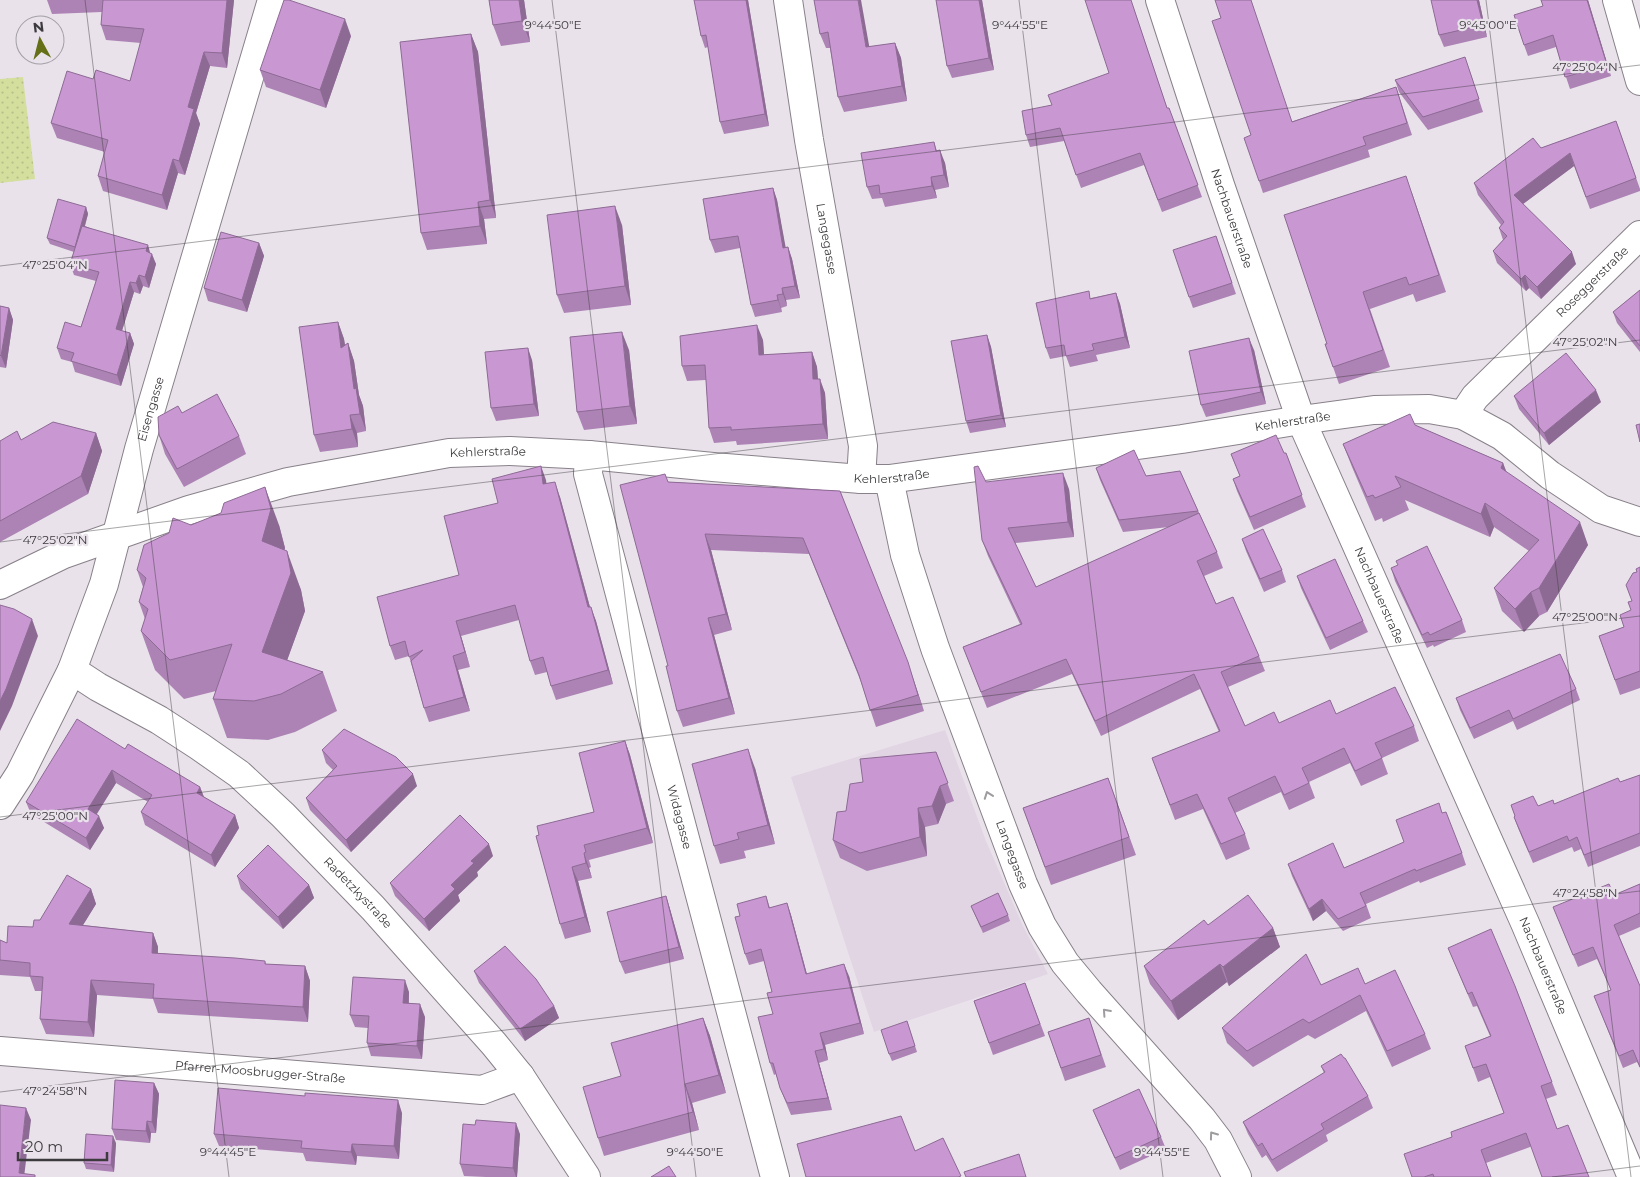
<svg xmlns="http://www.w3.org/2000/svg" width="1640" height="1177" viewBox="0 0 1640 1177" font-family="Montserrat,sans-serif">
  <style>
    .built { fill: #e1d5e4 }
    .park { fill: url(#park-dots) }
    .lines { fill: none; stroke-linecap: round; stroke-linejoin: round }
    .minor-casing { stroke: #888189; stroke-width: 30 }
    .major-casing { stroke: #888189; stroke-width: 30 }
    .minor { stroke: #fff; stroke-width: 28 }
    .major { stroke: #fff; stroke-width: 28 }
    .wall { fill: #ad83b5 }
    .shaded-wall { fill: #8d6a94 }
    .building { fill: #c998d3; stroke: #8d6a94 }
    .oneway { stroke: #9e9c9e }
    .ticks { fill: none; stroke: #3d3a3e; stroke-width: 1; stroke-opacity: 0.45 }
    .labels { text-anchor: middle; stroke-width: 4.5; stroke-linejoin: round; paint-order: stroke }
    .street-label { font-size: 12px; fill: #3d3a3e; stroke: #e9e2eb }
    .ticks-label { font-size: 12px; text-anchor: middle; fill: #3d3a3e; stroke: #e9e2eb; stroke-width: 4.5; stroke-linejoin: round; paint-order: stroke }
  </style>
  <defs>
    <pattern id="park-dots" width="8" height="8" patternUnits="userSpaceOnUse" patternTransform="scale(1.25)"><rect width="8" height="8" fill="#d4df9e"/><path d="M2 2h.1M6 6h.1" fill="none" stroke="#b7c089" stroke-width="1.8" stroke-linecap="round"/></pattern>
  </defs>
  <rect width="100%" height="100%" fill="#e9e2eb"/>
  <polygon class="built" points="945,730 986,841 1023,926 1048,974 874,1032 791,777"/>
  <polygon class="park" points="23,77 35,179 0,183 0,79"/>
  <g class="lines">
    <g class="minor-casing">
      <g id="minor">
        <path id="s1" d="M788,0L809,140L863,446L861,479"/>
        <path id="s2" d="M1160,0L1220,185L1301,420L1525,923L1632,1177"/>
        <polyline points="1617,0 1640,81"/>
        <path id="s3" d="M1463,415L1475,397L1640,235"/>
        <path id="s4" d="M589,455L588,474L775,1177"/>
        <path id="s5" d="M889,479L905,555L935,648L1023,884L1042,926L1065,963L1089,992L1202,1119L1218,1140L1237,1177"/>
        <path id="s6" d="M0,585L64,554L189,510L288,482L449,453L510,451L589,455L713,467L861,479H889L1182,439L1301,420L1374,410L1429,409L1463,415L1502,436L1550,475L1601,509L1640,522"/>
        <path id="s7" d="M72,670L98,687L159,720L199,746L239,774L283,815L373,908L494,1044L520,1076L586,1177"/>
        <path id="s8" d="M0,1051L482,1090L520,1076"/>
      </g>
    </g>
    <g class="major-casing">
      <g id="major">
        <path id="s9" d="M0,805L20,774L72,670L104,584L139,449L272,0"/>
      </g>
    </g>
    <use href="#minor" class="minor"/>
    <use href="#major" class="major"/>
  </g>
  <g class="wall">
    <polygon points="47,0 234,0 227,68 210,66 196,113 200,124 185,175 178,173 167,210 103,191 98,176 105,152 57,138 51,123 93,79 130,81 141,43 106,40 101,25 102,12 52,14"/>
    <polygon points="489,0 524,0 530,42 501,46 493,25"/>
    <polygon points="694,0 748,0 769,126 724,134 720,122 708,47 705,48 701,36"/>
    <polygon points="814,0 869,47 895,43 901,58 907,101 844,112 838,97 830,48 826,48 820,34"/>
    <polygon points="936,0 982,0 994,70 952,78 947,66"/>
    <polygon points="1479,0 1487,37 1444,47 1439,35"/>
    <polygon points="1588,0 1611,76 1570,89 1556,47 1528,56 1524,45"/>
    <polygon points="1134,9 1167,108 1169,108 1202,197 1162,212 1144,165 1081,188 1064,141 1030,147 1026,135 1052,105 1109,73"/>
    <polygon points="471,34 478,52 496,218 484,219 487,244 427,250 421,233"/>
    <polygon points="351,36 326,108 266,87 260,70"/>
    <polygon points="1469,69 1483,112 1428,130 1399,92 1395,80"/>
    <polygon points="1396,87 1412,135 1368,150 1370,157 1263,193 1259,181 1251,135"/>
    <polygon points="1616,121 1640,189 1640,191 1590,209 1574,166 1523,204 1576,264 1541,299 1529,288 1526,291 1497,263 1493,251 1503,240 1499,228 1501,225 1478,195 1474,183 1541,148"/>
    <polygon points="934,142 937,151 945,163 949,187 935,190 937,198 885,207 882,198 872,199 867,187"/>
    <polygon points="773,188 777,200 785,247 788,247 792,259 800,298 786,300 787,306 781,308 782,312 755,317 751,305 740,248 715,253 710,240"/>
    <polygon points="1412,193 1446,292 1416,302 1413,294 1370,309 1390,367 1339,384 1325,344 1327,344"/>
    <polygon points="86,207 88,214 85,226 150,253 156,264 149,288 143,286 140,294 134,292 122,331 130,333 134,344 121,386 75,372 72,362 61,359 57,348 81,327 96,281 74,275 70,264 74,252 50,244 47,238"/>
    <polygon points="622,225 631,305 564,313 557,295"/>
    <polygon points="1216,236 1236,294 1193,308 1189,297"/>
    <polygon points="259,243 264,256 247,312 208,301 204,288"/>
    <polygon points="1640,290 1640,352 1617,323 1613,312"/>
    <polygon points="1116,293 1120,304 1130,348 1096,355 1098,361 1070,367 1066,356 1050,359 1046,348 1091,298"/>
    <polygon points="0,306 9,308 13,320 6,368 0,367"/>
    <polygon points="338,322 344,339 345,345 348,343 354,361 359,395 363,406 366,431 357,433 358,447 320,452 314,435"/>
    <polygon points="987,335 991,347 1006,427 970,433 966,421"/>
    <polygon points="763,340 764,355 812,352 817,367 818,379 825,393 828,439 737,445 736,441 714,443 709,428 706,380 687,381 682,366"/>
    <polygon points="629,350 637,424 584,430 577,412"/>
    <polygon points="1254,350 1266,404 1206,417 1201,405"/>
    <polygon points="532,360 539,416 496,421 491,408"/>
    <polygon points="1514,396 1601,402 1549,445 1519,409"/>
    <polygon points="182,413 239,436 246,454 184,487 165,454 159,435"/>
    <polygon points="1415,425 1503,463 1506,472 1588,545 1547,612 1539,616 1524,632 1502,611 1494,588 1529,551 1494,527 1490,537 1405,500 1409,510 1383,522 1382,518 1375,521 1352,467 1343,444"/>
    <polygon points="96,433 102,451 88,494 0,542 0,441 21,440"/>
    <polygon points="1284,453 1286,453 1306,507 1254,530 1237,491 1233,479 1240,476 1231,454"/>
    <polygon points="1096,468 1146,476 1180,471 1217,552 1223,568 1204,576 1216,604 1259,656 1265,671 1228,687 1245,726 1279,723 1336,714 1414,726 1419,741 1382,758 1388,774 1361,786 1350,763 1309,782 1315,798 1289,810 1281,792 1235,813 1245,834 1250,849 1226,860 1203,809 1175,820 1152,758 1219,732 1200,689 1101,736 1072,674 987,708 963,647 1020,624 988,556 982,540 986,482 1069,489 1074,537 1015,543 1036,587 1169,527 1123,532 1100,480"/>
    <polygon points="546,480 546,483 560,497 590,607 596,621 613,684 556,700 551,686 547,672 535,675 530,661 519,620 461,636 470,667 458,670 470,711 429,722 424,708 409,656 395,660 390,646 459,575 498,503"/>
    <polygon points="669,482 840,491 913,678 924,711 876,727 861,682 809,554 711,550 732,630 714,635 735,714 683,727 677,711 668,666"/>
    <polygon points="191,525 279,525 285,548 284,550 301,590 305,611 287,660 323,672 337,711 295,732 268,740 227,738 213,699 216,691 184,699 155,670 141,631 145,619 139,602 143,587 137,570"/>
    <polygon points="1242,539 1282,570 1286,582 1264,592 1246,551"/>
    <polygon points="1640,567 1640,688 1620,695 1599,636 1624,627 1631,610 1632,601 1637,572"/>
    <polygon points="1391,568 1462,620 1466,632 1434,647 1433,645 1427,648 1395,581"/>
    <polygon points="1297,576 1363,621 1368,632 1330,650 1301,588"/>
    <polygon points="1576,689 1580,700 1517,730 1513,721 1474,739 1460,710 1456,698"/>
    <polygon points="625,741 630,755 653,843 589,860 591,867 589,868 592,878 578,881 591,932 565,939 560,924 536,836 594,812"/>
    <polygon points="125,749 200,787 204,797 235,815 239,828 215,867 145,825 141,812 148,802 116,783 97,814 104,828 90,850 31,814 26,802"/>
    <polygon points="322,750 417,786 351,852 310,810 306,798 333,770 326,763"/>
    <polygon points="936,752 954,801 946,804 938,824 925,827 927,856 867,871 840,858 833,840 846,811 863,782"/>
    <polygon points="755,768 775,844 744,851 746,858 720,864 714,846"/>
    <polygon points="1640,775 1640,846 1588,867 1581,849 1574,852 1572,847 1533,863 1518,828 1514,817 1515,816 1511,805 1538,806 1554,804 1620,782"/>
    <polygon points="1108,778 1136,855 1051,885 1023,808"/>
    <polygon points="1442,813 1462,853 1466,865 1420,883 1419,881 1366,904 1371,918 1343,931 1326,911 1313,921 1292,876 1288,864 1344,868 1404,842"/>
    <polygon points="493,856 477,872 478,876 458,895 460,901 429,931 395,896 390,883"/>
    <polygon points="237,876 309,885 314,898 283,929 241,889"/>
    <polygon points="1640,884 1640,927 1619,936 1640,986 1640,1068 1637,1062 1623,1068 1594,996 1611,990 1597,959 1578,967 1553,907 1614,895"/>
    <polygon points="91,889 96,904 83,925 153,933 158,947 158,953 265,961 266,964 305,966 310,981 308,1022 158,1013 153,999 97,995 94,1037 46,1034 40,1019 42,991 35,991 30,977 0,975 0,940 7,943 33,927 40,920"/>
    <polygon points="666,896 670,909 684,959 625,974 620,962"/>
    <polygon points="766,896 770,908 787,903 791,915 807,974 849,976 864,1034 825,1045 828,1060 819,1063 832,1110 791,1115 780,1088 776,1074 774,1075 770,1063 773,1014 772,992 764,961 749,965 745,954 740,916"/>
    <polygon points="971,906 1008,915 1010,921 983,933"/>
    <polygon points="1208,925 1273,928 1280,947 1229,986 1227,982 1178,1020 1150,984 1144,966"/>
    <polygon points="1448,948 1515,986 1557,1095 1546,1099 1557,1129 1530,1147 1486,1163 1491,1177 1412,1177 1452,1137 1504,1113 1490,1077 1478,1082 1465,1046 1490,1036 1477,1006 1473,1007"/>
    <polygon points="474,971 554,1006 559,1018 525,1041 479,983"/>
    <polygon points="1025,983 1045,1036 993,1055 974,1001"/>
    <polygon points="1365,984 1425,1034 1431,1049 1392,1067 1366,1011 1315,1039 1308,1035 1253,1067 1227,1043 1222,1028 1321,985"/>
    <polygon points="409,992 409,1003 425,1017 422,1059 371,1056 367,1043 368,1028 355,1027 350,1015"/>
    <polygon points="703,1018 710,1036 726,1093 692,1103 699,1130 604,1156 598,1138 621,1076"/>
    <polygon points="1089,1018 1106,1067 1065,1081 1048,1032"/>
    <polygon points="907,1021 917,1052 892,1061 889,1054"/>
    <polygon points="1321,1066 1368,1096 1373,1108 1326,1135 1328,1141 1277,1172 1266,1155 1262,1158 1248,1134 1243,1122 1324,1073"/>
    <polygon points="154,1083 159,1094 156,1133 151,1133 150,1143 116,1140 112,1129"/>
    <polygon points="1093,1110 1161,1137 1166,1149 1120,1170 1098,1122"/>
    <polygon points="402,1113 399,1159 357,1156 356,1165 306,1161 303,1153 219,1146 214,1134"/>
    <polygon points="520,1134 517,1177 486,1177 464,1176 460,1164"/>
    <polygon points="116,1143 114,1172 86,1169 84,1163"/>
  </g>
  <g class="shaded-wall">
    <polygon points="227,0 234,0 227,68 222,53"/>
    <polygon points="519,0 524,0 530,42 522,21"/>
    <polygon points="746,0 748,0 769,126 765,114"/>
    <polygon points="858,0 861,0 872,62 866,47"/>
    <polygon points="979,0 982,0 994,70 989,58"/>
    <polygon points="1477,0 1479,0 1487,37 1483,25"/>
    <polygon points="1587,0 1588,0 1611,76 1607,65"/>
    <polygon points="345,19 351,36 326,108 320,90"/>
    <polygon points="471,34 478,52 496,218 490,200"/>
    <polygon points="895,43 901,58 907,101 902,86"/>
    <polygon points="204,52 210,66 196,113 200,124 185,175 179,161 188,107"/>
    <polygon points="940,150 945,163 949,187 944,175"/>
    <polygon points="1570,153 1574,166 1519,207 1514,195"/>
    <polygon points="173,159 178,173 167,210 162,195"/>
    <polygon points="931,177 935,190 937,198 932,186"/>
    <polygon points="773,188 777,200 788,260 783,248"/>
    <polygon points="478,202 484,219 487,244 480,226"/>
    <polygon points="615,206 622,225 631,305 625,286"/>
    <polygon points="86,207 88,214 77,253 75,247"/>
    <polygon points="259,243 264,256 247,312 242,300"/>
    <polygon points="148,245 151,256 152,254 156,264 149,288 145,277 146,251"/>
    <polygon points="788,247 792,259 800,298 795,286"/>
    <polygon points="1572,252 1576,264 1541,299 1537,287"/>
    <polygon points="139,275 143,286 140,294 136,283"/>
    <polygon points="1525,275 1529,288 1526,291 1521,279"/>
    <polygon points="130,282 134,292 119,340 116,329"/>
    <polygon points="782,288 786,300 787,306 783,294"/>
    <polygon points="1116,293 1120,304 1130,348 1125,337"/>
    <polygon points="777,295 781,308 782,312 778,300"/>
    <polygon points="9,308 13,320 6,368 1,356"/>
    <polygon points="338,322 344,339 348,365 341,348"/>
    <polygon points="757,325 763,340 765,370 759,355"/>
    <polygon points="622,332 629,350 637,424 630,406"/>
    <polygon points="130,333 134,344 121,386 117,375"/>
    <polygon points="987,335 991,347 1006,427 1001,415"/>
    <polygon points="1249,338 1254,350 1266,404 1261,392"/>
    <polygon points="348,343 354,361 359,395 363,406 366,431 360,414 354,389"/>
    <polygon points="528,348 532,360 539,416 534,404"/>
    <polygon points="812,352 817,367 819,394 813,379"/>
    <polygon points="820,379 825,393 828,439 823,424"/>
    <polygon points="1596,390 1601,402 1549,445 1544,433"/>
    <polygon points="350,415 357,433 358,447 352,429"/>
    <polygon points="96,433 102,451 88,494 81,476"/>
    <polygon points="1503,463 1512,486 1501,468"/>
    <polygon points="541,466 546,480 548,498 543,484"/>
    <polygon points="1063,473 1069,489 1074,537 1068,522"/>
    <polygon points="555,482 560,497 594,622 588,607"/>
    <polygon points="265,487 279,525 285,548 276,580 262,541"/>
    <polygon points="1485,503 1494,527 1490,537 1481,514"/>
    <polygon points="1580,522 1588,545 1547,612 1539,588"/>
    <polygon points="705,534 711,550 732,630 726,614"/>
    <polygon points="287,551 301,590 305,611 276,691 262,652"/>
    <polygon points="1531,592 1539,616 1524,632 1515,609"/>
    <polygon points="591,607 596,621 613,684 608,670"/>
    <polygon points="708,618 714,635 735,714 729,698"/>
    <polygon points="32,619 38,636 12,706 0,731 0,701"/>
    <polygon points="456,621 461,636 470,667 465,652"/>
    <polygon points="453,656 458,670 470,711 464,697"/>
    <polygon points="908,662 913,678 924,711 918,695"/>
    <polygon points="625,741 630,755 653,843 647,828"/>
    <polygon points="748,749 755,768 775,844 768,825"/>
    <polygon points="112,770 116,783 92,821 88,809"/>
    <polygon points="413,774 417,786 351,852 346,840"/>
    <polygon points="940,786 946,804 938,824 932,806"/>
    <polygon points="200,787 205,800 197,793"/>
    <polygon points="918,808 925,827 927,856 920,837"/>
    <polygon points="235,815 239,828 215,867 211,855"/>
    <polygon points="99,816 104,828 90,850 86,838"/>
    <polygon points="489,844 493,856 477,872 478,876 458,895 460,901 429,931 424,919 471,861"/>
    <polygon points="584,853 589,868 592,878 586,863"/>
    <polygon points="572,867 578,881 591,932 585,917"/>
    <polygon points="309,885 314,898 283,929 278,917"/>
    <polygon points="91,889 96,904 75,938 69,924"/>
    <polygon points="666,896 670,909 684,959 679,947"/>
    <polygon points="1322,899 1326,911 1313,921 1309,909"/>
    <polygon points="787,903 791,915 810,986 806,974"/>
    <polygon points="1273,928 1280,947 1229,986 1223,967"/>
    <polygon points="153,933 158,947 157,968 152,953"/>
    <polygon points="844,964 849,976 864,1034 860,1023"/>
    <polygon points="1220,964 1227,982 1178,1020 1171,1001"/>
    <polygon points="305,966 310,981 308,1022 303,1007"/>
    <polygon points="91,980 97,995 94,1037 88,1022"/>
    <polygon points="405,980 409,992 408,1015 403,1003"/>
    <polygon points="420,1004 425,1017 422,1059 417,1046"/>
    <polygon points="554,1006 559,1018 525,1041 520,1029"/>
    <polygon points="703,1018 710,1036 726,1093 719,1075"/>
    <polygon points="820,1033 825,1045 828,1060 824,1049"/>
    <polygon points="815,1051 819,1063 832,1110 828,1098"/>
    <polygon points="154,1083 159,1094 156,1133 152,1122"/>
    <polygon points="685,1084 692,1103 699,1130 693,1112"/>
    <polygon points="398,1100 402,1113 399,1159 394,1146"/>
    <polygon points="26,1108 31,1120 24,1177 19,1173"/>
    <polygon points="147,1121 151,1133 150,1143 146,1131"/>
    <polygon points="516,1123 520,1134 517,1177 516,1177 513,1168"/>
    <polygon points="113,1136 116,1143 114,1172 111,1165"/>
    <polygon points="352,1144 357,1156 356,1165 351,1152"/>
  </g>
  <g class="building">
    <polygon points="103,0 227,0 222,53 204,52 188,107 194,109 179,161 173,159 162,195 98,176 108,140 51,123 67,71 93,79 96,70 130,81 144,29 101,25"/>
    <polygon points="284,0 289,0 345,19 320,90 260,70"/>
    <polygon points="489,0 519,0 522,21 493,25"/>
    <polygon points="694,0 746,0 765,114 720,122 706,35 701,36"/>
    <polygon points="814,0 858,0 866,47 895,43 902,86 838,97 828,32 820,34"/>
    <polygon points="936,0 979,0 989,58 947,66"/>
    <polygon points="1085,0 1131,0 1167,108 1169,108 1198,185 1158,200 1140,153 1076,175 1060,128 1026,135 1022,111 1052,105 1048,95 1109,73"/>
    <polygon points="1215,0 1251,0 1292,122 1396,87 1407,123 1363,137 1366,145 1259,181 1244,138 1251,135 1212,21 1221,18"/>
    <polygon points="1431,0 1477,0 1483,25 1439,35"/>
    <polygon points="1541,0 1587,0 1607,65 1565,77 1553,35 1524,45 1514,15 1543,6"/>
    <polygon points="471,34 490,200 478,202 480,226 421,233 400,42"/>
    <polygon points="1465,57 1479,99 1423,117 1395,80"/>
    <polygon points="1616,121 1636,178 1586,197 1570,153 1514,195 1572,252 1537,287 1525,275 1521,279 1493,251 1507,236 1499,228 1504,222 1474,183 1533,138 1541,148"/>
    <polygon points="934,142 936,151 940,150 944,175 931,177 932,186 880,194 879,185 867,187 861,153"/>
    <polygon points="1406,176 1439,275 1409,285 1406,277 1363,292 1383,350 1333,367 1325,344 1327,344 1284,215"/>
    <polygon points="773,188 783,248 788,247 795,286 782,288 783,294 777,295 778,300 751,305 738,236 710,240 703,199"/>
    <polygon points="58,199 86,207 75,247 47,238"/>
    <polygon points="615,206 625,286 557,295 547,215"/>
    <polygon points="82,226 148,245 146,251 152,254 145,277 139,275 136,283 130,282 116,329 130,333 117,375 71,361 74,353 57,348 65,322 81,327 99,272 70,264"/>
    <polygon points="221,232 259,243 242,300 204,288"/>
    <polygon points="1216,236 1232,283 1189,297 1173,250"/>
    <polygon points="1640,290 1640,346 1613,312"/>
    <polygon points="1089,291 1090,299 1116,293 1125,337 1092,344 1094,350 1066,356 1064,345 1046,348 1036,303"/>
    <polygon points="0,306 9,308 1,356 0,355"/>
    <polygon points="338,322 341,348 348,343 354,389 356,388 360,414 350,415 352,429 314,435 299,327"/>
    <polygon points="757,325 759,355 812,352 813,379 820,379 823,424 731,430 731,427 709,428 705,365 682,366 680,336"/>
    <polygon points="622,332 630,406 577,412 570,337"/>
    <polygon points="987,335 1001,415 966,421 951,341"/>
    <polygon points="1249,338 1261,392 1201,405 1189,351"/>
    <polygon points="528,348 534,404 491,408 485,352"/>
    <polygon points="1566,353 1596,390 1544,433 1514,396"/>
    <polygon points="217,394 239,436 177,469 159,435 158,417 178,406 182,413"/>
    <polygon points="1410,414 1415,425 1503,463 1501,468 1580,522 1539,588 1531,592 1515,609 1494,588 1539,540 1485,503 1481,514 1395,476 1401,487 1375,498 1373,495 1367,497 1343,444"/>
    <polygon points="53,422 96,433 81,476 0,521 0,441 17,431 21,440"/>
    <polygon points="1640,424 1640,442 1636,425"/>
    <polygon points="1276,435 1284,453 1286,453 1302,495 1250,517 1233,479 1240,476 1231,454"/>
    <polygon points="1134,450 1146,476 1180,471 1198,511 1119,520 1096,468"/>
    <polygon points="541,466 543,484 555,482 588,607 591,607 608,670 551,686 543,657 530,661 515,605 456,621 465,652 453,656 464,697 424,708 411,661 423,650 409,657 405,641 390,646 377,597 459,575 444,516 498,503 492,479"/>
    <polygon points="978,466 986,482 1063,473 1068,522 1008,528 1036,587 1199,513 1217,552 1197,561 1216,604 1233,597 1259,656 1221,672 1245,726 1274,712 1279,723 1330,700 1336,714 1395,687 1414,726 1375,743 1382,758 1355,771 1344,748 1302,768 1309,783 1284,795 1275,776 1228,798 1245,834 1221,844 1197,794 1170,805 1152,758 1220,731 1194,674 1095,721 1066,659 981,692 963,647 1022,624 982,540 974,467"/>
    <polygon points="665,474 668,482 840,491 908,662 918,695 870,710 859,675 803,538 705,534 726,614 708,618 729,698 677,711 666,666 668,666 620,485"/>
    <polygon points="265,487 271,509 262,541 287,551 291,573 262,652 323,672 281,694 254,701 213,699 232,644 170,660 141,631 148,609 139,602 146,578 137,570 144,545 169,533 173,518 191,525 221,513 224,503"/>
    <polygon points="1263,529 1282,570 1260,579 1242,539"/>
    <polygon points="1427,546 1462,620 1430,635 1428,632 1422,635 1391,568 1398,565 1396,561"/>
    <polygon points="1335,559 1363,621 1326,638 1297,576"/>
    <polygon points="1640,567 1640,671 1615,680 1599,636 1624,627 1620,615 1631,610 1628,602 1632,601 1626,585 1633,573 1637,572 1636,569"/>
    <polygon points="0,605 14,609 32,619 6,689 0,701"/>
    <polygon points="1560,654 1576,689 1513,719 1509,710 1470,728 1456,698"/>
    <polygon points="77,719 125,749 128,744 200,787 197,793 235,815 211,855 141,812 152,795 112,770 88,809 99,816 86,838 26,802"/>
    <polygon points="344,729 396,757 413,774 346,840 306,798 337,766 322,750"/>
    <polygon points="625,741 647,828 584,845 586,852 584,853 586,863 572,867 585,917 560,924 536,836 539,835 537,826 594,812 579,753"/>
    <polygon points="748,749 768,825 737,833 739,839 714,846 692,764"/>
    <polygon points="936,752 948,783 940,786 932,806 918,808 920,837 860,853 833,840 837,812 846,811 850,784 863,782 860,759"/>
    <polygon points="1640,775 1640,833 1584,855 1577,837 1569,841 1567,836 1529,852 1514,817 1515,816 1511,805 1533,796 1538,806 1553,800 1554,804 1618,778 1620,782"/>
    <polygon points="1108,778 1129,837 1045,867 1023,808"/>
    <polygon points="1439,803 1442,813 1446,812 1462,853 1416,871 1415,869 1360,893 1366,906 1338,919 1322,899 1309,909 1288,864 1333,843 1344,868 1404,842 1396,820"/>
    <polygon points="460,815 489,844 471,861 474,863 451,885 455,889 424,919 390,883"/>
    <polygon points="268,845 309,885 278,917 237,876"/>
    <polygon points="67,875 91,889 69,924 153,933 152,953 235,958 265,961 265,964 305,966 303,1007 153,998 154,984 91,980 88,1022 40,1019 43,977 30,976 30,963 0,960 0,940 7,943 8,926 33,927 34,920 40,920"/>
    <polygon points="1609,884 1614,895 1640,884 1640,913 1614,925 1640,986 1640,1067 1633,1050 1619,1056 1594,996 1611,990 1593,947 1573,955 1553,907"/>
    <polygon points="998,893 1008,915 981,927 971,906"/>
    <polygon points="1248,895 1273,928 1223,967 1220,964 1171,1001 1144,966 1204,920 1208,925"/>
    <polygon points="666,896 679,947 620,962 607,912"/>
    <polygon points="766,896 769,908 787,903 806,974 844,964 860,1023 820,1033 824,1049 815,1051 828,1098 787,1103 780,1088 773,1063 770,1063 758,1017 773,1014 767,993 772,992 761,949 745,954 735,917 740,916 737,904"/>
    <polygon points="1491,929 1515,986 1552,1082 1541,1086 1557,1129 1568,1125 1589,1177 1542,1177 1526,1133 1481,1150 1491,1177 1434,1177 1433,1174 1424,1177 1412,1177 1404,1154 1452,1137 1451,1132 1504,1113 1486,1064 1473,1068 1465,1046 1491,1036 1472,992 1468,994 1448,948"/>
    <polygon points="505,946 536,979 554,1006 520,1029 474,971"/>
    <polygon points="1306,954 1321,985 1358,968 1365,984 1395,970 1425,1034 1387,1051 1360,995 1309,1023 1303,1019 1247,1051 1222,1028"/>
    <polygon points="353,977 405,980 403,1003 420,1004 417,1046 367,1043 369,1016 350,1015"/>
    <polygon points="1025,983 1040,1024 989,1043 974,1001"/>
    <polygon points="703,1018 719,1075 685,1084 693,1112 598,1138 583,1087 621,1076 611,1043"/>
    <polygon points="1089,1018 1101,1055 1061,1068 1048,1032"/>
    <polygon points="907,1021 915,1046 889,1054 881,1030"/>
    <polygon points="1341,1054 1344,1058 1345,1058 1368,1096 1321,1124 1324,1129 1272,1160 1262,1143 1258,1146 1243,1122 1325,1072 1321,1066"/>
    <polygon points="115,1080 154,1083 152,1122 147,1121 146,1131 112,1129"/>
    <polygon points="218,1088 305,1096 305,1093 398,1100 394,1146 352,1144 351,1152 301,1148 302,1141 214,1134"/>
    <polygon points="1139,1089 1161,1137 1115,1158 1093,1110"/>
    <polygon points="0,1105 26,1108 19,1173 35,1175 35,1177 0,1177"/>
    <polygon points="901,1116 915,1151 943,1138 961,1176 958,1177 806,1177 797,1144"/>
    <polygon points="476,1120 516,1123 513,1168 460,1164 463,1124 475,1125"/>
    <polygon points="86,1134 113,1136 111,1165 84,1163"/>
    <polygon points="1019,1154 1026,1177 966,1177 964,1172"/>
    <polygon points="669,1166 676,1177 651,1177"/>
  </g>
  <defs><path id="oneway-chevron" d="M-2-3.5L2.5 0L-2 3.5" fill="none" stroke-width="1.6" stroke-linecap="round" stroke-linejoin="round" transform="scale(1.25)"/></defs>
  <g class="oneway">
    <use href="#oneway-chevron" transform="translate(988 795) rotate(-110)"/>
    <use href="#oneway-chevron" transform="translate(1106 1012) rotate(-132)"/>
    <use href="#oneway-chevron" transform="translate(1213 1135) rotate(-126)"/>
  </g>
  <path class="ticks" d="M85,0L229,1177M552,0L696,1177M1019,0L1163,1177M1486,0L1631,1177M0,266L1640,65M0,542L1640,340M0,817L1640,616M0,1092L1640,891M1552,1177L1640,1166"/>
  <g class="labels">
    <g class="street-label">
      <text dy="4" stroke="none"><textPath href="#s2" startOffset="230">Nachbauerstraße</textPath></text>
      <text dy="4" stroke="none"><textPath href="#s1" startOffset="242">Langegasse</textPath></text>
      <text dy="4" stroke="none"><textPath href="#s3" startOffset="186">Roseggerstraße</textPath></text>
      <text dy="4" stroke="none"><textPath href="#s9" startOffset="426">Eisengasse</textPath></text>
      <text dy="4" stroke="none"><textPath href="#s6" startOffset="1319">Kehlerstraße</textPath></text>
      <text dy="4" stroke="none"><textPath href="#s6" startOffset="509">Kehlerstraße</textPath></text>
      <text dy="4" stroke="none"><textPath href="#s6" startOffset="914">Kehlerstraße</textPath></text>
      <text dy="4" stroke="none"><textPath href="#s2" startOffset="635">Nachbauerstraße</textPath></text>
      <text dy="4" stroke="none"><textPath href="#s4" startOffset="374">Widagasse</textPath></text>
      <text dy="4" stroke="none"><textPath href="#s5" startOffset="396">Langegasse</textPath></text>
      <text dy="4" stroke="none"><textPath href="#s7" startOffset="365">Radetzkystraße</textPath></text>
      <text dy="4" stroke="none"><textPath href="#s2" startOffset="1040">Nachbauerstraße</textPath></text>
      <text dy="4" stroke="none"><textPath href="#s8" startOffset="261">Pfarrer-Moosbrugger-Straße</textPath></text>
    </g>
  </g>
  <g class="ticks-label">
    <text x="553" y="29">9°44'50"E</text>
    <text x="1020" y="29">9°44'55"E</text>
    <text x="1488" y="29">9°45'00"E</text>
    <text x="1585" y="71">47°25'04"N</text>
    <text x="55" y="269">47°25'04"N</text>
    <text x="1585" y="346">47°25'02"N</text>
    <text x="55" y="544">47°25'02"N</text>
    <text x="1585" y="621">47°25'00"N</text>
    <text x="55" y="820">47°25'00"N</text>
    <text x="1585" y="897">47°24'58"N</text>
    <text x="55" y="1095">47°24'58"N</text>
    <text x="228" y="1156">9°44'45"E</text>
    <text x="695" y="1156">9°44'50"E</text>
    <text x="1162" y="1156">9°44'55"E</text>
  </g>
  <g transform="translate(40 40) rotate(353)"><circle r="24" fill="#e9e2eb" stroke="#a49fa6"/>
  <path d="M0-4L9 19L0 12L-9 19Z" fill="#656f18"/>
  <text y="-8" font-size="14" font-weight="bold" text-anchor="middle" fill="#3d3a3e">N</text>
  </g>
  <path d="M18 1152v8h89v-8" fill="none" stroke="#3d3a3e" stroke-width="2.5"/>
  <text x="25" y="1152" font-size="15" fill="#3d3a3e" stroke="#e9e2eb" stroke-width="4" paint-order="stroke">20 m</text>
</svg>
